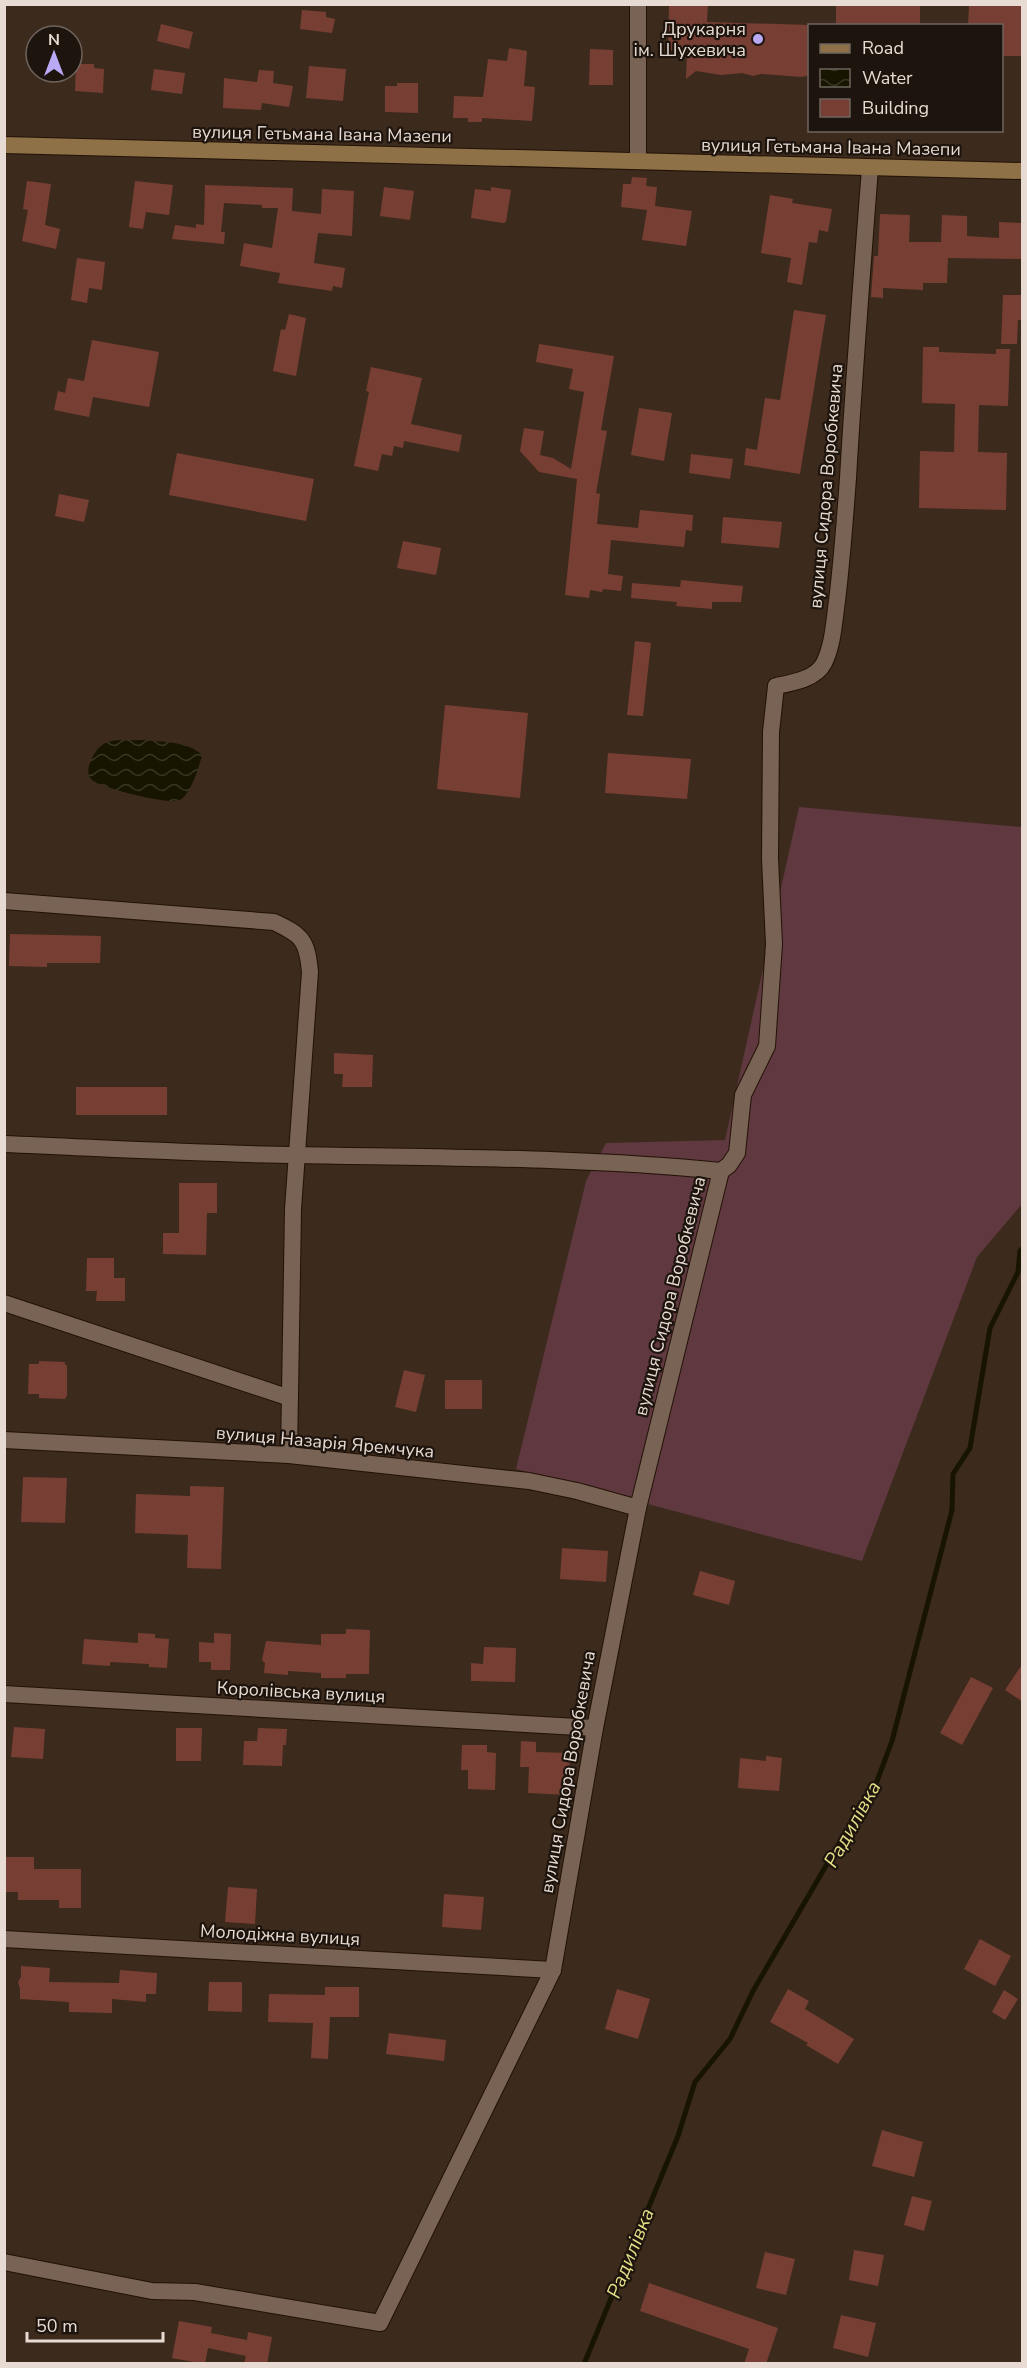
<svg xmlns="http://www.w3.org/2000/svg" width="1027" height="2368" viewBox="0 0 1027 2368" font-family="'Nunito Sans',sans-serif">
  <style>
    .garden { fill: #5f3840 }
    .water { fill: url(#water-waves) }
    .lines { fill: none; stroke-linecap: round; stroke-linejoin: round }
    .stream { stroke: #171500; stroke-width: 5 }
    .building { fill: #773f34 }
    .minor-casing { stroke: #221206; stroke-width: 18 }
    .secondary-casing { stroke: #221206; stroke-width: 18 }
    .minor { stroke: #786354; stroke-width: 16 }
    .secondary { stroke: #8e7147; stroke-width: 16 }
    .poi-dot { fill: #baaaf6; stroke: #1d140e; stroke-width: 2 }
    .labels { text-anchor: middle; stroke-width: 4.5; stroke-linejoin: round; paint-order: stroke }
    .poi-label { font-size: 18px; fill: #e7dbd3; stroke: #1d140e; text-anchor: end }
    .street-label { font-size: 18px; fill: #e7dbd3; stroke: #1d140e }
    .water-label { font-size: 20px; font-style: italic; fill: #e2de85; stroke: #1d140e }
  </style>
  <defs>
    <pattern id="water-waves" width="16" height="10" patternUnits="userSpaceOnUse" patternTransform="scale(1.5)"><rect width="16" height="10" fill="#171500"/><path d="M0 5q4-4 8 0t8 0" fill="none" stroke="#393624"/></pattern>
  </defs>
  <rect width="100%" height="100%" fill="#3c2a1c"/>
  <polygon class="garden" points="799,807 1022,827 1022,1204 977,1257 862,1561 516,1469 586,1181 606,1143 725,1140"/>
  <path class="water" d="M143,740C162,742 188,741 202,755C199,767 191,794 180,800C172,806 101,788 92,780C87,776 88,768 90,763C101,735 116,741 143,740Z"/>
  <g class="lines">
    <polyline class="stream" points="584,2364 678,2136 695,2082 730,2039 753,1991 841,1840 873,1792 892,1741 952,1510 953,1474 970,1448 990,1328 1018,1272 1020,1251 1022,1249"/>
  </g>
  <g class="building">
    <polygon points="669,4 708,4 707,22 810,25 810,75 802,77 761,74 753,76 742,73 721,75 696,71 686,79 687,51 668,50"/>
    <rect x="836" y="4" width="84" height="22"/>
    <polygon points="969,4 1023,4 1023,56 1002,56 1002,26 968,26"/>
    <polygon points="302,10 326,12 326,17 335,19 332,33 300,29"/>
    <polygon points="161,24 193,32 189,49 157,41"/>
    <polygon points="509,48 527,51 524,86 535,87 532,121 482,118 482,122 468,122 468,118 453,118 454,96 483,97 488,59 507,61"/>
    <polygon points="590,49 613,50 613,85 589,85"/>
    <polygon points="76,64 94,64 94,68 104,69 103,93 75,91"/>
    <polygon points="309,66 346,69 343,101 306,98"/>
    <polygon points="154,69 185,73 182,94 151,90"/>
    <polygon points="259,70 274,71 273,83 293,86 289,107 262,103 261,110 223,108 224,78 257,82"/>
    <polygon points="397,83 418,83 418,113 385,112 385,86 397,86"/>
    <polygon points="632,177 647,178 646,186 657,187 655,206 692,211 686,246 642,240 647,210 621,207 623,184 631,184"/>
    <polygon points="27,181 51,184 45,225 60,229 56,249 22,241 28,210 23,209"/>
    <polygon points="135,181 173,185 169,215 146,212 143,229 129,227"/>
    <polygon points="205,185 293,188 292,211 321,214 322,189 354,191 352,236 318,233 314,263 345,268 342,288 333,286 332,291 278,283 280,273 240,266 244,243 272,248 278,208 262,208 262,205 224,203 221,232 225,232 224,244 172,239 175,225 196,228 196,224 204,225"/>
    <polygon points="384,187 414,191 410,220 380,216"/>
    <polygon points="491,187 511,190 506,222 503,223 471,218 475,189 491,191"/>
    <polygon points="770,195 793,199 792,203 832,209 828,232 819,230 817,243 809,242 802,285 787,282 791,258 761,253"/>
    <polygon points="880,214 910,215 909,242 941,242 942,215 967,216 967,236 999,238 999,222 1023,223 1023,259 948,258 947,283 923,283 923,290 883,288 883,298 871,297 874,256 878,256"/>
    <polygon points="77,258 105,262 102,290 89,288 87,303 71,300"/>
    <polygon points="1003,295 1023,295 1023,320 1018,320 1017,344 1001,344"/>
    <polygon points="794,310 826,315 800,474 744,465 746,448 757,450 765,398 780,400"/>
    <polygon points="289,314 306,318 296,376 273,371 281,329 285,330"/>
    <polygon points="92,340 159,352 149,407 93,397 89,417 54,410 58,391 65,393 68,378 84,381"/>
    <polygon points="539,344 614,356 601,430 607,431 596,493 600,494 597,524 638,528 640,510 693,515 692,531 686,530 684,547 611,540 608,574 623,576 621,591 603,589 602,592 590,590 589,598 565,595 577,479 539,472 520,451 524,428 544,431 540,455 553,458 571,469 584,392 569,389 573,369 536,362"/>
    <polygon points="923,347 939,347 939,352 996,354 996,349 1010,349 1008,406 979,405 978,452 1007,453 1006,510 919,508 920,451 954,452 955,404 922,403"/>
    <polygon points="371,367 422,378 411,424 462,435 459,452 404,441 403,448 394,446 392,456 382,454 378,471 354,466 369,392 366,391"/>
    <polygon points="639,408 672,413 664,461 631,455"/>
    <polygon points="177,453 314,479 306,521 169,495"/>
    <polygon points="691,454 733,459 730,479 689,473"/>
    <polygon points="59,494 89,500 84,522 55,516"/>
    <polygon points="723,517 782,522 779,548 721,543"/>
    <polygon points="403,541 441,548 436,575 397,568"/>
    <polygon points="681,580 743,586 741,602 712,602 712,609 676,606 677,602 631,598 632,583 680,587"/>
    <polygon points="635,641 651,643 643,716 627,715"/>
    <polygon points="445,705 528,713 520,798 437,789"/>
    <polygon points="608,753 691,759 687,799 605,793"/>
    <polygon points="10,934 101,936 100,963 47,963 47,967 9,966"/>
    <polygon points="334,1053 373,1055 372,1087 342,1087 343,1074 334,1074"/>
    <rect x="76" y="1087" width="91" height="28"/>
    <polygon points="179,1183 217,1183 217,1213 207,1213 206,1255 163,1254 163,1233 179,1233"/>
    <polygon points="87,1258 114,1258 114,1278 125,1278 125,1301 96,1301 97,1291 86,1291"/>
    <polygon points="39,1361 65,1362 65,1365 67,1365 67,1395 65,1399 39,1398 39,1394 28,1394 29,1364 39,1364"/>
    <polygon points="404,1370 425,1375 416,1412 395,1407"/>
    <rect x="445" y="1380" width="37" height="29"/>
    <polygon points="23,1477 67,1478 65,1523 21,1522"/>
    <polygon points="190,1486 224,1487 221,1569 187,1568 188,1535 135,1533 136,1494 190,1496"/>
    <polygon points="562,1548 608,1551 606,1582 560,1579"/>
    <polygon points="700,1571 735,1581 729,1605 693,1595"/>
    <polygon points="346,1629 370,1630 369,1674 346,1674 346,1678 321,1678 321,1673 288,1671 288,1675 264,1673 265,1663 262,1660 266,1641 321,1645 321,1634 346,1634"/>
    <polygon points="138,1633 155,1634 155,1638 169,1639 167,1668 149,1667 149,1664 110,1662 110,1666 82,1664 84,1639 138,1643"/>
    <polygon points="214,1633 231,1634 230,1670 211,1670 211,1662 199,1662 199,1642 214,1643"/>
    <polygon points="484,1647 516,1648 515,1682 471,1681 471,1663 483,1664"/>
    <polygon points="1023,1663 1023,1702 1005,1690"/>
    <polygon points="971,1677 993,1688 962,1745 940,1733"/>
    <polygon points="14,1727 45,1729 43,1759 11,1757"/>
    <polygon points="176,1728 202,1728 201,1761 176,1761"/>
    <polygon points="258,1728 287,1729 286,1745 283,1745 282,1766 243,1765 244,1741 257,1741"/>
    <polygon points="521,1741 536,1742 536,1752 570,1753 568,1795 528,1793 529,1767 520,1767"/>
    <polygon points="462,1745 487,1745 487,1752 496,1753 495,1790 468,1789 468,1770 461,1770"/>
    <polygon points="766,1756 782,1758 779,1791 738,1788 740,1758 766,1761"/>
    <polygon points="4,1857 34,1857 34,1869 81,1869 81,1908 59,1908 59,1900 18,1900 18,1892 4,1892"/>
    <polygon points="228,1887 257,1889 255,1924 225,1922"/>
    <polygon points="444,1894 484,1897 481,1930 442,1927"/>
    <polygon points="980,1939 1011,1956 995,1986 964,1969"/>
    <polygon points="21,1966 50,1968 49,1982 119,1983 120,1970 157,1973 156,1994 146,1994 146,2002 112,1999 112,2013 69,2012 69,2002 20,1999 20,1989 18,1982 21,1977"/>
    <polygon points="209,1982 242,1982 242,2012 208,2011"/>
    <polygon points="325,1987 359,1987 359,2017 330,2017 328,2059 311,2058 313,2023 268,2022 269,1994 325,1995"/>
    <polygon points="617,1989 650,1999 638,2039 605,2029"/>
    <polygon points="788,1989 809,2001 805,2009 854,2039 838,2064 806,2045 808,2043 770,2022"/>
    <polygon points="1004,1990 1018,1999 1005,2020 992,2012"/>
    <polygon points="389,2033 446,2040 444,2061 386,2054"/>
    <polygon points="882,2130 923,2142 914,2177 872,2166"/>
    <polygon points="912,2196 932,2201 924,2231 904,2225"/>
    <polygon points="854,2250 884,2255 878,2286 849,2280"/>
    <polygon points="765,2252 795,2259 786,2295 756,2288"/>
    <polygon points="649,2283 778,2328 766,2364 744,2364 749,2349 640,2311"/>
    <polygon points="841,2315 876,2323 868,2357 833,2348"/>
    <polygon points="179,2321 212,2327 211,2333 247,2340 248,2332 272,2337 267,2364 244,2364 246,2356 208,2348 205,2364 172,2358"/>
  </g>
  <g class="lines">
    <g class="minor-casing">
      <g id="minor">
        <polyline points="638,161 638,4"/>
        <path d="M4,901L274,922C302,935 307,940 310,972L293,1209L289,1455"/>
        <path d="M4,1144C103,1148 201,1154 299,1155C440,1158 580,1157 721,1171"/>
        <polyline points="4,1303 290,1398"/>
        <polyline points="4,1440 289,1455 529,1481 577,1491 638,1508"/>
        <polyline points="4,1694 595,1728"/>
        <polyline points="4,1939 553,1970"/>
        <path d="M4,2262L152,2291L195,2292L380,2323L553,1970L595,1728L638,1508L721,1171L729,1165L737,1153L743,1095L767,1046L774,944L770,859L771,732L776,686C792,683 816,679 824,663C833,645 834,622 837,601C842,560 845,519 848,478C854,375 862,272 870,168"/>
      </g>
    </g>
    <g class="secondary-casing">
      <polyline id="secondary" points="4,145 1022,171"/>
    </g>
    <use href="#minor" class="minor"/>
    <use href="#secondary" class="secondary"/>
  </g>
  <circle class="poi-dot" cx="758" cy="39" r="6"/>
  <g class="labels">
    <g class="poi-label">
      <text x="746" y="35">Друкарня<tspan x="746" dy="21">ім. Шухевича</tspan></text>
    </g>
    <g class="street-label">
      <text transform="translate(322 134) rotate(1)" y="6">вулиця Гетьмана Івана Мазепи</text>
      <text transform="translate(831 147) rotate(1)" y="6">вулиця Гетьмана Івана Мазепи</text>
      <text transform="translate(826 486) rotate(-85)" y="6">вулиця Сидора Воробкевича</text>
      <text transform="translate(670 1296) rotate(-76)" y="6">вулиця Сидора Воробкевича</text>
      <text transform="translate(325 1442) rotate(5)" y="6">вулиця Назарія Яремчука</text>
      <text transform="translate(301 1692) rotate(3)" y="6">Королівська вулиця</text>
      <text transform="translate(568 1772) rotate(-80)" y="6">вулиця Сидора Воробкевича</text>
      <text transform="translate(280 1935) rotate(3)" y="6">Молодіжна вулиця</text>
    </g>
    <g class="water-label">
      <text transform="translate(852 1824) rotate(-61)" y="7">Радилівка</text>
      <text transform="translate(630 2253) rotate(-68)" y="7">Радилівка</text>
    </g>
  </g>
  <rect width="1027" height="2368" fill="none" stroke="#e7dbd3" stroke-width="12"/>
  <rect x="808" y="24" width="195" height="108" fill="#1d140e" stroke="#6e645d" stroke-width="1.5"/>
  <rect x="820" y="44" width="30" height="9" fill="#8e7147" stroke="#6e645d" stroke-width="1.5"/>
  <text x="862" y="54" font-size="18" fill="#e7dbd3">Road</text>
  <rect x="820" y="69" width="30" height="18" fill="url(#water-waves)" stroke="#6e645d" stroke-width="1.5"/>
  <text x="862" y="84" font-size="18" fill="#e7dbd3">Water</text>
  <rect x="820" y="99" width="30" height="18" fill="#773f34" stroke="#6e645d" stroke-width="1.5"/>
  <text x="862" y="114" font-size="18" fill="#e7dbd3">Building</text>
  <g transform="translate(54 54)"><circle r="28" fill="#1d140e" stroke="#6e645d" stroke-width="1.5"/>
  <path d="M0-4.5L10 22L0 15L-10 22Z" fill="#baaaf6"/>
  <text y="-9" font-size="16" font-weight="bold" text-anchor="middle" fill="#e7dbd3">N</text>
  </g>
  <path d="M27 2332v9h136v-9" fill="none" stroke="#e7dbd3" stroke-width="3"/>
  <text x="36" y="2332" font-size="18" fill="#e7dbd3" stroke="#1d140e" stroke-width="4.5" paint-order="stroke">50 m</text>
</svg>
